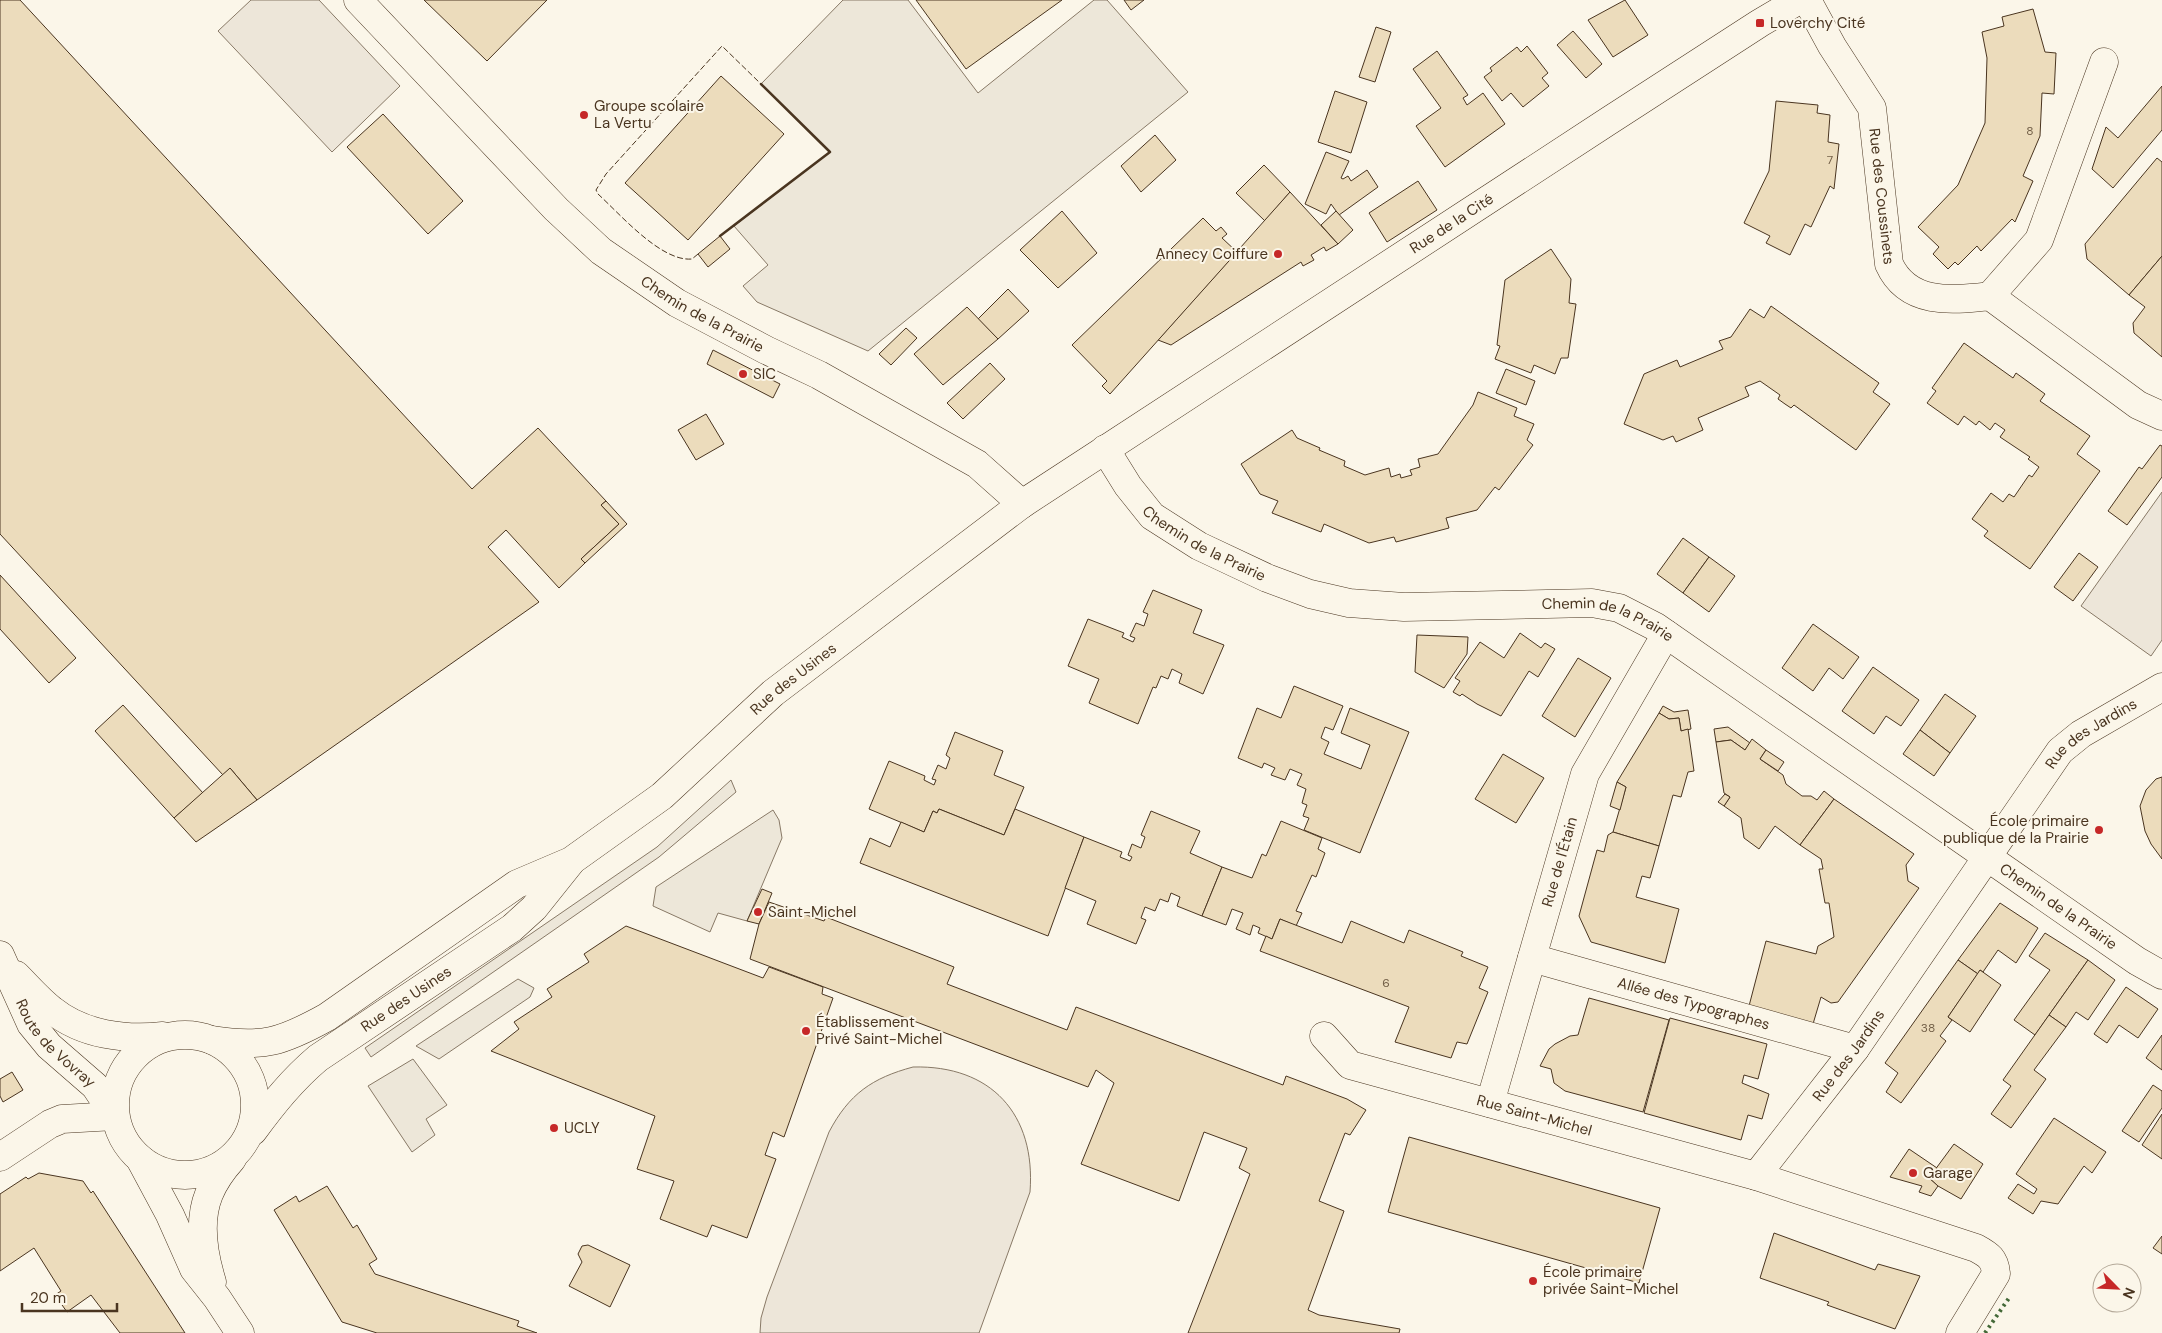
<svg xmlns="http://www.w3.org/2000/svg" width="2162" height="1333" viewBox="0 0 2162 1333" font-family="'DM Sans',sans-serif">
  <style>
    .green { fill: #ede6d9; stroke: #887966 }
    .parking { fill: #ede7d9; stroke: #887966 }
    .building { fill: #ecdcbc; stroke: #4a3520 }
    .lines { fill: none; stroke-linecap: round; stroke-linejoin: round }
    .street-casing { stroke: #4a3520; stroke-width: 29 }
    .street { stroke: #fbf6e9; stroke-width: 28 }
    .hedge { stroke: #436837; stroke-width: 4; stroke-dasharray: 2.5 4; stroke-linecap: butt }
    .fence { stroke: #4a3520; stroke-width: 1; stroke-dasharray: 6 2.5; stroke-linecap: butt }
    .wall { stroke: #4a3520; stroke-width: 2.5 }
    .poi-dot { fill: #c62828; stroke: #fbf6e9; stroke-width: 2 }
    .labels { text-anchor: middle; stroke-width: 4; stroke-linejoin: round; paint-order: stroke }
    .number-label { font-size: 12px; fill: #725f47 }
    .poi-label { font-size: 15px; fill: #4a3520; stroke: #fbf6e9; text-anchor: start }
    .street-label { font-size: 15px; fill: #4a3520; stroke: #fbf6e9 }
  </style>
  <rect width="100%" height="100%" fill="#fbf6e9"/>
  <g class="green">
    <polygon points="251,0 319,0 400,86 332,152 218,31"/>
    <polygon points="2162,492 2162,640 2151,656 2081,606"/>
    <path d="M913,1067C991,1065 1036,1114 1030,1192L979,1333H760L761,1318L767,1297L829,1132C849,1094 872,1078 913,1067Z"/>
  </g>
  <g class="parking">
    <polygon points="843,0 908,0 978,93 1094,0 1107,0 1188,92 868,351 757,302 743,286 768,265 734,226 830,152 761,84"/>
    <polygon points="731,780 736,792 659,857 371,1057 365,1048 657,847"/>
    <polygon points="773,810 779,820 782,838 747,921 718,913 710,932 653,906 656,887"/>
    <polygon points="518,979 534,988 530,997 439,1059 416,1046"/>
    <polygon points="413,1059 447,1105 426,1119 435,1135 412,1152 368,1086"/>
  </g>
  <g class="building">
    <polygon points="0,0 20,0 472,489 538,428 606,501 601,505 619,524 581,559 585,563 559,588 506,530 488,547 539,602 257,800 230,768 223,775 0,534"/>
    <polygon points="424,0 547,0 487,61"/>
    <polygon points="916,0 1062,0 966,69"/>
    <polygon points="1124,0 1144,0 1131,10"/>
    <polygon points="1625,0 1648,35 1613,57 1588,20"/>
    <polygon points="2033,9 2045,52 2056,53 2054,94 2042,93 2040,136 2023,176 2033,181 2015,222 2012,219 1981,251 1977,246 1958,265 1955,262 1948,269 1933,254 1939,247 1918,227 1958,185 1985,123 1987,58 1982,32 2004,26 2002,17"/>
    <polygon points="1376,27 1391,32 1375,82 1359,77"/>
    <polygon points="1573,31 1602,64 1586,78 1557,45"/>
    <polygon points="1527,46 1548,73 1542,78 1549,86 1523,107 1511,93 1502,101 1484,77 1492,71 1490,68 1517,47 1521,52"/>
    <polygon points="1437,51 1468,95 1463,98 1467,105 1483,93 1505,124 1445,167 1416,126 1441,108 1413,69"/>
    <polygon points="721,76 784,134 688,240 625,183"/>
    <polygon points="2162,86 2162,130 2113,188 2092,169 2106,127 2118,138"/>
    <polygon points="1335,91 1367,102 1351,153 1318,142"/>
    <polygon points="1776,101 1818,105 1817,113 1830,115 1828,142 1839,144 1834,189 1830,186 1811,227 1805,224 1790,255 1766,243 1770,236 1744,223 1769,171"/>
    <polygon points="383,114 463,201 428,234 347,147"/>
    <polygon points="1155,135 1176,160 1141,192 1121,166"/>
    <polygon points="1326,152 1349,161 1341,178 1343,179 1348,176 1351,181 1367,170 1378,187 1339,215 1331,204 1326,214 1305,204"/>
    <polygon points="2157,158 2162,162 2162,256 2129,295 2087,259 2085,244"/>
    <polygon points="1264,165 1290,192 1265,221 1236,193"/>
    <polygon points="1418,181 1437,210 1387,242 1369,213"/>
    <polygon points="1290,192 1338,244 1326,251 1324,247 1311,255 1314,260 1303,266 1301,262 1171,345 1158,340"/>
    <polygon points="1062,211 1097,253 1058,288 1020,250"/>
    <polygon points="1336,211 1353,230 1338,244 1321,225"/>
    <polygon points="1203,218 1216,231 1221,227 1227,234 1222,238 1237,252 1110,394 1102,386 1107,381 1072,345"/>
    <polygon points="720,236 730,249 708,267 698,254"/>
    <polygon points="1551,249 1571,279 1569,303 1576,304 1568,358 1561,358 1555,374 1534,365 1531,373 1495,359 1500,346 1497,345 1505,280"/>
    <polygon points="2162,256 2162,357 2134,333 2133,323 2145,307 2129,295"/>
    <polygon points="1008,289 1029,311 998,339 978,319"/>
    <polygon points="1771,306 1879,383 1873,392 1890,404 1856,450 1794,405 1791,408 1785,404 1778,399 1780,395 1760,381 1745,387 1749,396 1698,418 1703,430 1676,442 1673,436 1663,440 1624,424 1644,374 1677,360 1680,367 1723,349 1719,341 1731,337 1750,309 1764,318"/>
    <polygon points="967,307 998,339 943,385 914,354"/>
    <polygon points="906,328 917,338 891,365 879,354"/>
    <polygon points="1964,343 2013,378 2016,373 2045,394 2040,401 2090,436 2077,454 2100,471 2030,569 1984,536 1988,531 1972,519 1991,493 2003,502 2009,494 2014,497 2029,475 2032,477 2039,467 2028,459 2030,457 2000,437 2005,430 1995,423 1990,430 1979,421 1976,425 1964,416 1958,425 1927,403 1936,391 1932,388"/>
    <polygon points="713,350 780,384 773,398 707,364"/>
    <polygon points="990,363 1005,379 963,419 947,403"/>
    <polygon points="1506,369 1535,381 1526,405 1496,393"/>
    <polygon points="1478,392 1517,408 1514,416 1534,424 1527,440 1533,445 1499,490 1495,487 1477,510 1446,518 1449,528 1396,542 1394,537 1369,543 1324,524 1321,532 1272,513 1278,501 1260,494 1241,464 1292,430 1297,438 1320,448 1319,450 1345,461 1344,466 1365,475 1389,468 1391,477 1400,474 1401,478 1412,475 1410,470 1420,467 1418,459 1438,454 1473,405"/>
    <polygon points="706,414 724,444 696,460 678,430"/>
    <polygon points="2160,445 2162,446 2162,477 2127,525 2108,511 2139,467 2142,469"/>
    <polygon points="606,501 627,524 585,563 581,559 619,524 601,505"/>
    <polygon points="1683,538 1709,557 1683,593 1657,574"/>
    <polygon points="2079,553 2098,567 2073,601 2054,587"/>
    <polygon points="1709,557 1735,576 1709,612 1683,593"/>
    <polygon points="0,575 76,658 49,683 0,629"/>
    <polygon points="1153,590 1202,610 1193,633 1224,645 1203,694 1179,683 1182,674 1172,669 1168,679 1161,676 1156,688 1153,687 1138,724 1089,703 1099,679 1068,666 1088,619 1124,633 1122,637 1133,642 1135,638 1130,636 1136,623 1144,626 1148,614 1143,612"/>
    <polygon points="1813,624 1859,657 1843,679 1829,668 1813,691 1782,668"/>
    <polygon points="1520,633 1541,648 1545,643 1555,649 1538,677 1529,671 1501,716 1477,704 1462,694 1460,696 1453,692 1460,681 1455,678 1480,642 1504,658"/>
    <polygon points="1417,635 1468,637 1467,654 1444,688 1415,672"/>
    <polygon points="1578,658 1611,678 1575,737 1542,716"/>
    <polygon points="1873,667 1919,700 1901,726 1886,716 1874,734 1842,711"/>
    <polygon points="1294,686 1343,706 1333,730 1325,727 1321,738 1329,742 1324,754 1361,769 1370,745 1341,733 1350,708 1409,732 1360,853 1304,830 1309,818 1303,816 1307,805 1302,803 1306,789 1297,785 1302,774 1290,769 1285,780 1271,775 1275,768 1264,763 1262,768 1238,758 1257,708 1281,718"/>
    <polygon points="1945,694 1976,716 1950,753 1920,730"/>
    <polygon points="123,705 203,793 174,818 95,731"/>
    <polygon points="1663,706 1674,712 1688,710 1691,729 1681,731 1679,718 1669,719 1659,713"/>
    <polygon points="1659,713 1669,719 1679,718 1681,731 1688,729 1694,771 1688,772 1681,797 1673,795 1659,846 1613,832 1626,787 1617,782"/>
    <polygon points="1728,727 1750,743 1745,750 1731,740 1716,742 1714,729"/>
    <polygon points="1920,730 1950,753 1934,776 1903,754"/>
    <polygon points="955,732 1003,751 994,775 1024,787 1004,835 939,809 937,813 933,811 924,832 869,809 889,761 925,776 924,780 934,785 936,780 932,779 938,765 946,769 950,758 946,755"/>
    <polygon points="1752,739 1766,750 1760,759 1783,775 1786,784 1802,796 1811,796 1817,800 1824,791 1834,799 1800,845 1775,826 1759,849 1744,838 1741,818 1724,806 1730,797 1724,793 1716,742 1731,740 1745,750"/>
    <polygon points="1766,750 1784,762 1778,771 1760,759"/>
    <polygon points="1503,754 1544,778 1516,823 1475,799"/>
    <polygon points="230,768 257,800 196,842 174,818"/>
    <polygon points="2162,777 2162,859 2151,844 2145,831 2140,806 2146,790 2156,779"/>
    <polygon points="1617,782 1626,787 1620,810 1610,806"/>
    <polygon points="1725,794 1730,797 1724,806 1718,802"/>
    <polygon points="1834,799 1914,854 1906,865 1908,881 1919,888 1838,1002 1831,1003 1821,997 1813,1024 1749,1006 1766,941 1816,954 1818,946 1834,937 1829,903 1825,903 1819,869 1823,869 1821,859 1800,845"/>
    <polygon points="939,809 1004,835 1015,809 1084,837 1048,936 860,863 870,838 890,847 901,822 924,832 933,811 937,813"/>
    <polygon points="1151,811 1200,831 1190,853 1222,867 1202,916 1177,906 1180,897 1171,893 1168,902 1160,899 1155,911 1145,907 1141,918 1146,920 1136,944 1087,924 1096,901 1065,888 1084,837 1122,852 1120,857 1130,861 1132,857 1128,855 1132,844 1141,848 1145,837 1141,835"/>
    <polygon points="1281,821 1322,838 1318,849 1325,853 1316,877 1312,875 1296,911 1302,913 1296,926 1280,919 1272,939 1258,933 1260,928 1253,925 1250,935 1236,929 1243,913 1232,909 1226,925 1202,916 1222,867 1252,878 1262,854 1266,856"/>
    <polygon points="1613,832 1659,846 1650,878 1642,876 1636,897 1679,909 1665,963 1591,942 1579,916 1597,850 1604,852 1608,835"/>
    <polygon points="762,889 772,893 759,924 747,921"/>
    <polygon points="769,902 824,921 826,917 954,967 947,984 1067,1030 1076,1007 1283,1085 1286,1076 1347,1099 1366,1110 1350,1135 1345,1133 1319,1201 1344,1211 1308,1310 1319,1315 1400,1329 1399,1333 1188,1333 1250,1174 1239,1168 1247,1148 1204,1132 1179,1201 1081,1164 1114,1083 1096,1070 1088,1087 750,959 759,924"/>
    <polygon points="2000,903 2038,928 2016,963 1998,950 1983,972 1980,970 1978,974 1958,960"/>
    <polygon points="1280,919 1342,943 1351,921 1404,943 1409,930 1463,952 1461,956 1488,967 1479,988 1488,992 1467,1044 1457,1042 1451,1058 1395,1042 1409,1007 1260,951 1266,936 1272,939"/>
    <polygon points="626,926 763,978 769,967 823,987 822,994 833,998 784,1137 773,1132 765,1155 776,1159 747,1238 712,1225 707,1237 660,1219 674,1181 637,1169 655,1116 491,1051 519,1029 514,1022 552,997 547,989 589,962 584,954"/>
    <polygon points="2045,933 2088,960 2035,1035 2014,1020 2050,970 2029,956"/>
    <polygon points="1958,960 1978,974 1948,1017 1952,1020 1940,1036 1946,1041 1901,1103 1886,1092 1898,1073 1885,1063"/>
    <polygon points="2088,960 2115,980 2088,1020 2076,1012 2066,1027 2049,1015"/>
    <polygon points="1980,970 2001,985 1970,1032 1948,1017"/>
    <polygon points="2126,987 2158,1009 2138,1038 2119,1025 2107,1043 2094,1034"/>
    <polygon points="1589,998 1669,1020 1643,1112 1565,1091 1554,1083 1551,1069 1540,1066 1549,1049 1555,1044 1570,1036 1578,1035"/>
    <polygon points="2049,1015 2066,1027 2034,1070 2046,1079 2011,1128 1991,1114 2011,1086 2003,1080"/>
    <polygon points="1670,1018 1767,1044 1758,1079 1744,1075 1742,1083 1769,1094 1762,1119 1748,1115 1741,1140 1644,1113"/>
    <polygon points="2162,1035 2162,1070 2146,1058"/>
    <polygon points="12,1072 23,1090 3,1102 0,1096 0,1079"/>
    <polygon points="2153,1085 2162,1091 2162,1108 2139,1142 2122,1131"/>
    <polygon points="2162,1114 2162,1159 2142,1145"/>
    <polygon points="2054,1118 2106,1152 2092,1173 2084,1166 2058,1204 2041,1201 2033,1214 2008,1198 2018,1184 2034,1194 2037,1189 2016,1174"/>
    <polygon points="1409,1137 1660,1208 1639,1283 1388,1212"/>
    <polygon points="1954,1144 1983,1164 1961,1199 1938,1186 1929,1178"/>
    <polygon points="1909,1149 1937,1168 1929,1178 1938,1186 1931,1196 1919,1192 1922,1186 1890,1177"/>
    <polygon points="39,1173 83,1181 91,1193 93,1191 185,1333 120,1333 91,1295 67,1312 55,1295 61,1291 34,1248 0,1271 0,1194 26,1177 28,1179"/>
    <polygon points="327,1186 353,1228 357,1225 377,1259 369,1264 375,1274 519,1321 517,1326 537,1333 377,1333 342,1322 274,1210 296,1196 299,1202"/>
    <polygon points="1774,1233 1875,1270 1878,1264 1920,1276 1895,1329 1827,1305 1829,1302 1760,1278"/>
    <polygon points="2162,1236 2162,1254 2153,1248"/>
    <polygon points="588,1245 630,1265 610,1307 569,1286 582,1262 578,1254 582,1246"/>
  </g>
  <g class="lines">
    <g class="street-casing">
      <g id="street">
        <path id="s1" d="M358,0L556,209L601,251L677,303L766,350L819,375L977,464L1022,504"/>
        <path id="s2" d="M1807,0L1832,46L1872,108L1889,264C1908,306 1953,300 1990,296L2138,405L2162,416"/>
        <polyline points="1990,296 2039,240 2104,62"/>
        <path id="s3" d="M1105,449L1128,486L1152,516L1199,546L1267,578L1310,594L1349,603L1404,607L1592,603L1619,608L1656,627L2137,961L2162,975"/>
        <path id="s4" d="M0,955L31,1024L49,1046L95,1086L115,1116"/>
        <path id="s5" d="M1532,958L1855,1049"/>
        <path d="M16,975C28,987 39,1000 52,1010C83,1035 125,1040 163,1036"/>
        <circle cx="185" cy="1105" r="70"/>
        <path id="s6" d="M1324,1036L1350,1065L1756,1176L1976,1248C1989,1255 1995,1259 1996,1274L1960,1333"/>
        <path id="s7" d="M212,1040C263,1048 282,1042 327,1017L517,884L571,861L662,796L773,693L1022,504L1607,122L1760,23L1799,0"/>
        <path id="s8" d="M1490,1103L1585,774L1666,634"/>
        <path id="s9" d="M253,1131C273,1104 292,1080 318,1058L512,928L534,908L570,863"/>
        <polyline points="0,1157 50,1124 62,1119 115,1116"/>
        <polyline points="140,1159 170,1215 194,1269 217,1298 240,1333"/>
        <path id="s10" d="M1756,1176L1855,1049L2060,751L2081,734L2162,687"/>
        <path d="M212,1282C204,1256 198,1221 209,1194C214,1182 223,1169 232,1159"/>
      </g>
    </g>
    <use href="#street" class="street"/>
    <polyline class="hedge" points="1985,1333 2009,1298"/>
    <path class="fence" d="M698,254L692,259C661,262 620,214 598,194L596,190L606,174L722,46L761,84"/>
    <polyline class="wall" points="720,236 830,152 761,84"/>
  </g>
  <g class="poi-dot">
    <rect x="1755" y="18" width="10" height="10" rx="2.5"/>
    <circle cx="584" cy="115" r="5"/>
    <circle cx="1278" cy="254" r="5"/>
    <circle cx="743" cy="374" r="5"/>
    <circle cx="2099" cy="830" r="5"/>
    <circle cx="758" cy="912" r="5"/>
    <circle cx="806" cy="1031" r="5"/>
    <circle cx="554" cy="1128" r="5"/>
    <circle cx="1913" cy="1173" r="5"/>
    <circle cx="1533" cy="1281" r="5"/>
  </g>
  <g class="labels">
    <g class="number-label">
      <text x="2030" y="135">8</text>
      <text x="1830" y="164">7</text>
      <text x="1386" y="987">6</text>
      <text x="1928" y="1032">38</text>
    </g>
    <g class="poi-label">
      <text x="1770" y="28">Loverchy Cité</text>
      <text x="594" y="111">Groupe scolaire<tspan x="594" dy="17">La Vertu</tspan></text>
      <text x="1268" y="259" text-anchor="end">Annecy Coiffure</text>
      <text x="753" y="379">SIC</text>
      <text x="2089" y="826" text-anchor="end">École primaire<tspan x="2089" dy="17">publique de la Prairie</tspan></text>
      <text x="768" y="917">Saint-Michel</text>
      <text x="816" y="1027">Établissement<tspan x="816" dy="17">Privé Saint-Michel</tspan></text>
      <text x="564" y="1133">UCLY</text>
      <text x="1923" y="1178">Garage</text>
      <text x="1543" y="1277">École primaire<tspan x="1543" dy="17">privée Saint-Michel</tspan></text>
    </g>
    <g class="street-label">
      <text dy="5" stroke="none"><textPath href="#s2" startOffset="215">Rue des Coussinets</textPath></text>
      <text dy="5" stroke="none"><textPath href="#s7" startOffset="1500">Rue de la Cité</textPath></text>
      <text dy="5" stroke="none"><textPath href="#s1" startOffset="469">Chemin de la Prairie</textPath></text>
      <text dy="5" stroke="none"><textPath href="#s3" startOffset="141">Chemin de la Prairie</textPath></text>
      <text dy="5" stroke="none"><textPath href="#s3" startOffset="561">Chemin de la Prairie</textPath></text>
      <text dy="5" stroke="none"><textPath href="#s7" startOffset="699">Rue des Usines</textPath></text>
      <text dy="5" stroke="none"><textPath href="#s10" startOffset="558">Rue des Jardins</textPath></text>
      <text dy="5" stroke="none"><textPath href="#s8" startOffset="251">Rue de l'Étain</textPath></text>
      <text dy="5" stroke="none"><textPath href="#s3" startOffset="1101">Chemin de la Prairie</textPath></text>
      <text dy="5" stroke="none"><textPath href="#s9" startOffset="204">Rue des Usines</textPath></text>
      <text dy="5" stroke="none"><textPath href="#s5" startOffset="168">Allée des Typographes</textPath></text>
      <text dy="5" stroke="none"><textPath href="#s4" startOffset="106">Route de Vovray</textPath></text>
      <text dy="5" stroke="none"><textPath href="#s10" startOffset="152">Rue des Jardins</textPath></text>
      <text dy="5" stroke="none"><textPath href="#s6" startOffset="230">Rue Saint-Michel</textPath></text>
    </g>
  </g>
  <g transform="translate(2117 1288) rotate(114)"><circle r="24" fill="#fbf6e9" stroke="#b4a999"/>
  <path d="M0-4L9 19L0 12L-9 19Z" fill="#c62828"/>
  <text y="-8" font-size="14" font-weight="bold" text-anchor="middle" fill="#4a3520">N</text>
  </g>
  <path d="M22 1303v8h95v-8" fill="none" stroke="#4a3520" stroke-width="2.5"/>
  <text x="30" y="1303" font-size="15" fill="#4a3520" stroke="#fbf6e9" stroke-width="4" paint-order="stroke">20 m</text>
</svg>
